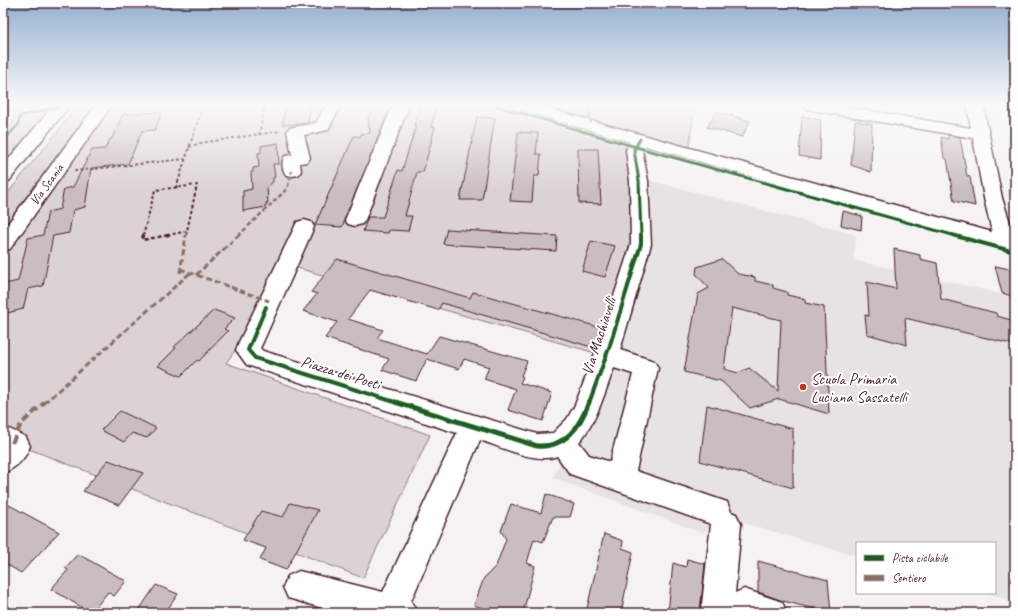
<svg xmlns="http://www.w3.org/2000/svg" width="1018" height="616" viewBox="0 0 1018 616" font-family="Caveat,sans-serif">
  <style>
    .built { fill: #e7e2e3 }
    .green { fill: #dbd2d5; stroke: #927880 }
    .building { fill: #cabdc1; stroke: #4a1f2b; fill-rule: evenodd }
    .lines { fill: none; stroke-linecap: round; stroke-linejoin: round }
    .minor-casing { stroke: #4a1f2b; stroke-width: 3 }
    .major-casing { stroke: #4a1f2b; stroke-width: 3 }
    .path-far1 { stroke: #4a1f2b; stroke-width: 2; stroke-dasharray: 3 2.5; stroke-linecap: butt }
    .path { stroke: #4a1f2b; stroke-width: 2.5; stroke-dasharray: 4 3; stroke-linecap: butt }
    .minor { fill: #fff; fill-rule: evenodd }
    .major { fill: #fff; fill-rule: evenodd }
    .quiet-far2 { stroke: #8d6e63; stroke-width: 2.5; stroke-dasharray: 4.5 2.5; stroke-linecap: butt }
    .quiet-far1 { stroke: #8d6e63; stroke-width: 3; stroke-dasharray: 6 3; stroke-linecap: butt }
    .quiet { stroke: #8d6e63; stroke-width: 4; stroke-dasharray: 8 4; stroke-linecap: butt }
    .cycleway-far2-casing { stroke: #fff; stroke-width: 5 }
    .cycleway-far1-casing { stroke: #fff; stroke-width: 6 }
    .cycleway-casing { stroke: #fff; stroke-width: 8 }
    .cycleway-far2 { stroke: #1b5e20; stroke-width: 3 }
    .cycleway-far1 { stroke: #1b5e20; stroke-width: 4 }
    .cycleway { stroke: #1b5e20; stroke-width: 5 }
    .poi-dot { fill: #c8321e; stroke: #fff; stroke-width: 1.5 }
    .labels { text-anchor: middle; stroke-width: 4; stroke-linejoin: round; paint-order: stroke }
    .far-street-label { font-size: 13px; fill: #4a1f2b; stroke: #fff }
    .street-label { font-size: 16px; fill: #4a1f2b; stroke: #fff }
    .poi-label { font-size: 16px; fill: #4a1f2b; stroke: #fff; text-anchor: start }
  </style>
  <rect width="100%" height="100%" fill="#f4f2f2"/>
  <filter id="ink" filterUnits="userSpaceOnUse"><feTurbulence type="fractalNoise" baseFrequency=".025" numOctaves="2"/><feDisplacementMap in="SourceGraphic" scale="8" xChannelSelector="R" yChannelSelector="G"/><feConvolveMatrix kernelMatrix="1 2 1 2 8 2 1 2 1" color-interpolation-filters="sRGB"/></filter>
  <g filter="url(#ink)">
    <polygon class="built" points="649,180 856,235 853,260 1015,297 1015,601 987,593 995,593 995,543 857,543 857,556 724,517 703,533 553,478 653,242"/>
    <g class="green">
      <polygon points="18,105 54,105 11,156 3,158"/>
      <polygon points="79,105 491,105 636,147 641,244 606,356 287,265 266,307 226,363 430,435 363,578 3,439 3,199"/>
      <polygon points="540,105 695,105 689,147"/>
    </g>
    <g class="building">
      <polygon points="311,105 308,123 282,125 286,106"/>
      <polygon points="374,105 391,105 342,227 315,225 354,136 360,137 361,134 370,133 368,119"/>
      <polygon points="419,108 436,109 431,127 435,127 423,172 417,172 405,216 412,216 408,231 389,230 388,233 363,231 368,217 383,217 398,170 402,171 416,126 414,126"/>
      <polygon points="717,111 750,121 742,137 707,127"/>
      <polygon points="162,112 155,130 142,131 128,164 91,168 85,207 73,210 69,233 53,236 43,286 28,289 23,309 3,314 3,290 5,284 18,281 28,238 43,235 48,212 60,209 64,189 73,187 92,150 105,149 110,139 112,138 123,114"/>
      <polygon points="802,116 821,120 820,160 799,156"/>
      <polygon points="477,117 495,118 482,200 460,200"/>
      <polygon points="855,121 872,124 871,172 851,165"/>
      <polygon points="518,132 538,133 536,154 541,154 539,176 534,176 532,202 510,201"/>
      <polygon points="948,135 960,137 967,176 970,177 975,206 954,201 947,159 944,158 941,137 948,139"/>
      <polygon points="278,143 279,164 273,164 275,177 273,178 273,182 267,187 268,203 266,203 266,207 243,211 243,191 252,189 251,172 253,172 253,168 259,167 258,153 261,152 261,146"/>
      <polygon points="578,149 598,149 601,204 579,203"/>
      <polygon points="843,211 862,216 861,230 841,225"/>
      <polygon points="447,229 557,236 556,251 443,244"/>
      <polygon points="591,241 615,246 605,277 582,271"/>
      <polygon points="894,249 920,255 920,259 937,263 941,299 996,313 997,316 1011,320 1012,323 1015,324 1015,345 905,318 907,345 867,334 865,315 869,316 867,282 896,289"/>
      <polygon points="337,259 470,298 473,292 602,328 595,348 442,303 438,310 370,290 348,319 383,330 377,338 427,354 439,336 527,361 521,376 523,377 520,383 552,393 543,421 508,410 516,389 484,379 489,367 464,359 459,369 427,359 416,381 382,370 389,359 325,338 337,322 303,311 317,294 311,292"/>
      <path d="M722,259L738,274L755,277V281L773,285V288L787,292V295L805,299V303L824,307L829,414L779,399L750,408L721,381L684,372L698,294L709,288L696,274L697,267ZM732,308L781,320L778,391L749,368L738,373L724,369Z"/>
      <polygon points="995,266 1015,270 1015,297 1002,293"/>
      <polygon points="214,310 235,318 224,329 228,331 199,361 197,360 181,376 158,366 176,348 174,347"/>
      <polygon points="707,405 793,429 793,488 700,461"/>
      <polygon points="120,411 156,428 147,438 132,433 124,442 101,430"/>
      <polygon points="108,460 143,473 119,505 83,491"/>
      <polygon points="546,494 574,504 570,517 553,517 543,542 534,539 527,563 535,566 523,613 494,613 474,605 484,578 496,566 506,539 501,531 511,504 541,513"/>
      <polygon points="290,503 318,510 286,570 260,560 266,548 243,540 261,511 283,517"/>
      <polygon points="9,505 59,532 21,573 3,562 3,511"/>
      <polygon points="604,534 623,541 622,548 633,552 621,613 586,613"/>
      <polygon points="78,554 126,581 114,596 108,592 91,613 51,589 68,570 65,568"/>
      <polygon points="687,559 705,564 700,613 668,613 673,563 686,567"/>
      <polygon points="758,561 828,580 831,613 783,601 758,592"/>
      <polygon points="156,585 178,594 165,613 137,613"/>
    </g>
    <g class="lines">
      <g class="minor-casing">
        <g id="minor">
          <polygon points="3,105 13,105 8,110 3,112"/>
          <polygon points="96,105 112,105 10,249 3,251 3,230"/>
          <path d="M326,105H341L328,130L304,135L310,158L307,162L300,163L301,171L298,175L292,176L286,175C282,169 281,162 285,156L292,155L287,131L289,128L316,123Z"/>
          <polygon points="393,105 409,105 365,220 362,224 355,226 348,224 345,220"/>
          <path d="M512,105H535L992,232L984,198L973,138L811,110L806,108L803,105H836L971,128L967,105H983L1002,198L1015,238V252L645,146L642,150L648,181L651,244L620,350L654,361L658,368L636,471L727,502L731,512L736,514L741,524L735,593L744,589L782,602L787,613H701L711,524L570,474L557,456C536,464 501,447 480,440L411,601L417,613H339L288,598L283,587L288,576L299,571L383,592L457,433L247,365L236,350L239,342L297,222L304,220L311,222L314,227L263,342L260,348L263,351L537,434L553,433L567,419L575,405L597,348L631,244L630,181L626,150L630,142L514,108ZM614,368L633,374L610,462L589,455L579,442C597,422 604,394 614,368Z"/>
          <path d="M3,426L26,437L30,446C25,459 16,468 3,473Z"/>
        </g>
      </g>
      <g class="major-casing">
        <polygon id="major" points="54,105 70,105 9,181 3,182 3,166"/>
      </g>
      <g class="path-far1">
        <polyline points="259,135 265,105"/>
        <polyline points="189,147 200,143 281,131"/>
        <polyline points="74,171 185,159"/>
        <polyline points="176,188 203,105"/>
        <polyline points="143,236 155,190 197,185 187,231 164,236"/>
      </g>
      <polyline class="path" points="143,235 142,240 169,235"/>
      <use href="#minor" class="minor"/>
      <use href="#major" class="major"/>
      <g class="quiet-far2">
        <polyline points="589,105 591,125"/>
        <polyline points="186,236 187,231"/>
        <polyline points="238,236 287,189 292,171"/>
      </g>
      <g class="quiet-far1">
        <polyline points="180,269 269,301"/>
        <polyline points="180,273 186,235"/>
        <polyline points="196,275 239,235"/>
        <polyline points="44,403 190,273"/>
      </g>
      <polyline class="quiet" points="12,443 21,424 45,402"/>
      <g class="cycleway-far2-casing">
        <g id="cycleway-far2">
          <polyline points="493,105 636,147 956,236"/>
          <polyline points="640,139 634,150 639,181 641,236"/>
          <polyline points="3,157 7,137 18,125 20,116 61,106 78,105"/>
        </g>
      </g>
      <g class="cycleway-far1-casing">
        <g id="cycleway-far1">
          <polyline points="952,235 1015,252"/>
          <polyline points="266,307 248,350 255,358 398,403"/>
          <polyline points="589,403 609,348 641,244 641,235"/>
        </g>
      </g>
      <g class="cycleway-casing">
        <path id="cycleway" d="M395,402L537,446C566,448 580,426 589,402"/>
      </g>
      <use href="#cycleway-far2" class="cycleway-far2"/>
      <use href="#cycleway-far1" class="cycleway-far1"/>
      <use href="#cycleway" class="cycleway"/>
    </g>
  </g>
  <linearGradient id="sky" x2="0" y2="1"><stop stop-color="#95b0d1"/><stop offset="0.55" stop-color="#faf9f9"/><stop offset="1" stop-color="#faf9f9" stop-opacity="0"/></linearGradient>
  <rect width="1018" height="191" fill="url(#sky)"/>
  <circle class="poi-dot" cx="803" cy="387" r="4"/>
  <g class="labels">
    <g class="far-street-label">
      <text transform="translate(46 184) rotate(-54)" y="5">Via Scania</text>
    </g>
    <g class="street-label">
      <text transform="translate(598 336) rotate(-72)" y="6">Via Machiavelli</text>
      <text transform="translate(341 372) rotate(17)" y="6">Piazza dei Poeti</text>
    </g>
    <g class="poi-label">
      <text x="811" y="384">Scuola Primaria<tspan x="811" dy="18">Luciana Sassatelli</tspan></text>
    </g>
  </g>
  <rect width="1018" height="616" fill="none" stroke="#fff" stroke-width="16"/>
  <rect x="8" y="8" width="1002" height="600" fill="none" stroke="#4a1f2b" stroke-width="1.5" filter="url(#ink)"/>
  <rect x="856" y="542" width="140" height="52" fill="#ffffff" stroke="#b7a5aa"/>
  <rect x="864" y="555" width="20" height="6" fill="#1b5e20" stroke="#b7a5aa"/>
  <text x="892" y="562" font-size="12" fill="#4a1f2b">Pista ciclabile</text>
  <rect x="864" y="575" width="20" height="6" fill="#8d6e63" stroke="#b7a5aa"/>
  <text x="892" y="582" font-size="12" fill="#4a1f2b">Sentiero</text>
</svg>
